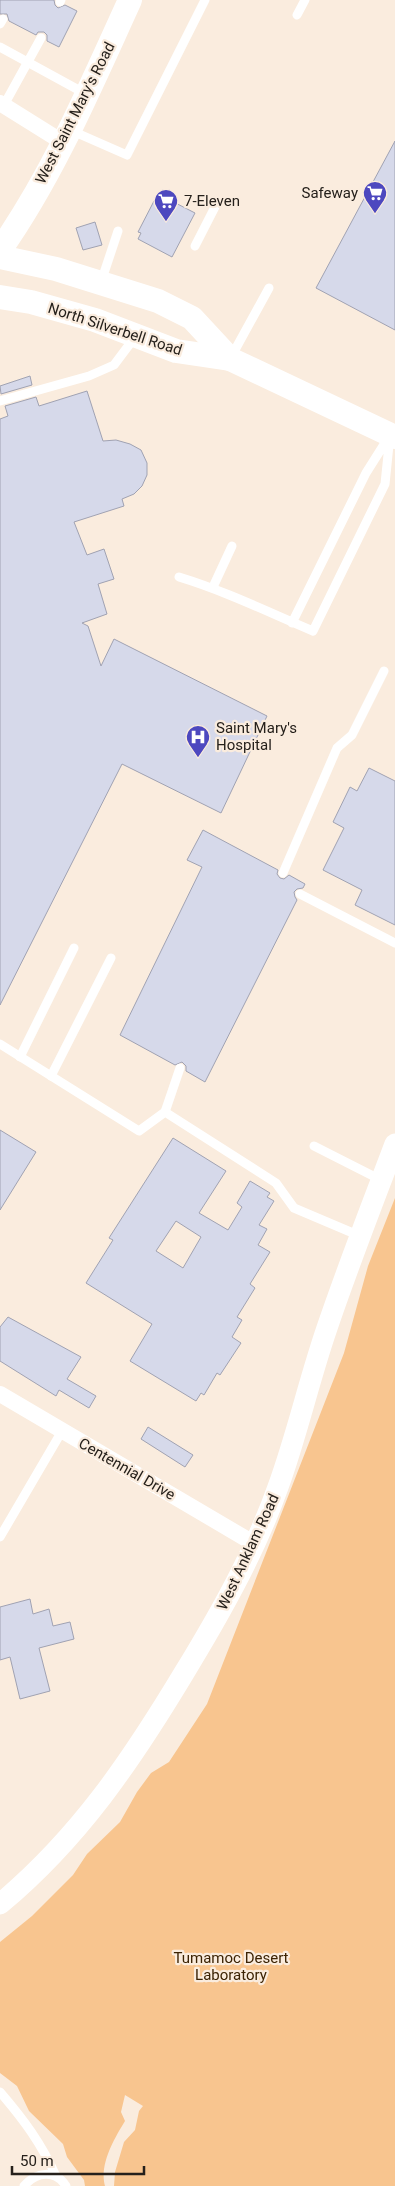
<svg xmlns="http://www.w3.org/2000/svg" width="395" height="2186" viewBox="0 0 395 2186" font-family="Roboto,sans-serif">
  <style>
    .green { fill: #f8c58f }
    .building { fill: #d6d9ea; stroke: #a0a2b2; fill-rule: evenodd }
    .lines { fill: none; stroke-linecap: round; stroke-linejoin: round }
    .service { stroke: #fff; stroke-width: 9 }
    .minor { stroke: #fff; stroke-width: 16 }
    .tertiary { stroke: #fff; stroke-width: 21 }
    .secondary { stroke: #fff; stroke-width: 24 }
    .labels { text-anchor: middle; stroke-width: 4.5; stroke-linejoin: round; paint-order: stroke }
    .street-label { font-size: 15px; fill: #25201b; stroke: #faecde }
    .poi-label { font-size: 15px; fill: #25201b; stroke: #faecde; text-anchor: start }
    .park-label { font-size: 15px; fill: #3c2304; stroke: #faecde }
  </style>
  <rect width="100%" height="100%" fill="#faecde"/>
  <path class="green" d="M395,1198V2186H114L115,2172L124,2142L135,2130L139,2111L143,2106L125,2095L121,2112L125,2121C114,2139 99,2165 105,2186H85L84,2180L67,2157L63,2144L29,2111L17,2086L0,2073V1942L32,1916L73,1875L87,1854L120,1822L137,1792L151,1773L169,1762L207,1704L344,1353L368,1266Z"/>
  <g class="building">
    <polygon points="0,0 54,0 55,5 58,8 65,5 77,11 59,47 47,41 47,35 44,32 38,32 36,35 9,21 7,14 0,14"/>
    <polygon points="395,141 395,330 316,288"/>
    <polygon points="160,195 195,213 172,257 138,239 141,233 138,232 154,201 157,202"/>
    <polygon points="95,222 102,245 83,250 76,228"/>
    <polygon points="30,376 32,385 1,394 0,386"/>
    <polygon points="87,391 103,441 116,440 130,444 141,450 147,463 147,475 142,486 134,494 122,499 124,506 74,522 87,555 104,549 114,579 98,584 107,614 82,623 88,626 101,666 114,639 267,716 221,813 122,764 0,1005 0,419 8,416 5,406 36,397 39,406"/>
    <polygon points="369,768 395,781 395,925 355,905 362,890 323,870 344,828 333,822 350,787 357,791"/>
    <polygon points="203,830 278,870 277,874 280,878 284,879 289,875 305,884 303,888 297,889 294,892 295,897 297,900 205,1082 186,1071 186,1066 182,1062 175,1065 120,1035 202,867 187,860"/>
    <polygon points="0,1130 36,1152 0,1210"/>
    <path d="M173,1138L226,1171L199,1213L228,1230L242,1207L237,1203L250,1181L270,1193L267,1197L274,1201L259,1225L267,1229L258,1245L270,1252L250,1284L255,1288L237,1317L242,1320L232,1337L241,1343L220,1375L217,1373L204,1395L201,1393L196,1401L130,1361L152,1324L86,1283L113,1240L109,1238ZM176,1221L201,1237L183,1268L156,1251Z"/>
    <polygon points="8,1317 81,1357 67,1379 96,1396 89,1408 59,1390 56,1396 0,1361 0,1327"/>
    <polygon points="148,1427 193,1455 185,1467 141,1439"/>
    <polygon points="30,1599 33,1614 49,1609 53,1626 70,1622 74,1639 39,1648 50,1691 20,1699 10,1657 0,1660 0,1607"/>
  </g>
  <g class="lines">
    <g class="service">
      <polyline points="60,2 61,0"/>
      <polyline points="297,15 305,0"/>
      <polyline points="0,24 3,19"/>
      <polyline points="0,47 86,94"/>
      <polyline points="4,105 41,38"/>
      <polyline points="70,130 127,155 205,0"/>
      <polyline points="195,246 216,205"/>
      <polyline points="101,282 118,231"/>
      <polyline points="230,359 269,288"/>
      <polyline points="0,401 89,376 114,365 135,337"/>
      <path d="M179,577C225,591 268,612 313,631L385,484L390,435L366,473L292,623"/>
      <polyline points="213,587 232,546"/>
      <polyline points="283,873 337,748 352,735 384,671"/>
      <polyline points="300,894 395,943"/>
      <polyline points="0,1044 139,1131 165,1112 276,1183 294,1208 360,1236"/>
      <polyline points="20,1057 74,948"/>
      <polyline points="51,1076 111,958"/>
      <polyline points="165,1112 180,1068"/>
      <polyline points="314,1146 381,1180"/>
      <polyline points="0,1537 62,1431"/>
      <path d="M0,2092C24,2120 41,2143 56,2176"/>
      <path d="M24,2186C36,2172 55,2169 66,2186"/>
    </g>
    <g class="minor">
      <polyline points="0,103 64,143"/>
      <polyline points="0,1394 255,1544"/>
    </g>
    <path class="tertiary" d="M0,1904C79,1838 131,1761 184,1673C220,1614 255,1552 278,1487C297,1435 309,1380 327,1328C348,1266 372,1205 395,1144"/>
    <g class="secondary">
      <path d="M0,250C54,173 91,85 130,0"/>
      <polyline points="0,257 56,269 158,301 192,318 230,359"/>
      <polyline points="0,297 31,302 95,320 176,351 230,359 395,437"/>
    </g>
  </g>
  <defs>
    <g id="supermarket-pin" transform="scale(1.25)"><path d="M0 17L-7.5 6A9.5 9.5 0 1 1 7.5 6Z" fill="#4d48bf" stroke="#faecde"/><path d="M-6-5.5h2.5l.6 2H6L4.5 2H-2.5L-4.4-4H-6ZM-1.5 3.2a1.3 1.3 0 1 0 .1 0ZM3 3.2a1.3 1.3 0 1 0 .1 0Z" fill="#fff"/></g>
    <g id="hospital-pin" transform="scale(1.25)"><path d="M0 17L-7.5 6A9.5 9.5 0 1 1 7.5 6Z" fill="#4d48bf" stroke="#faecde"/><path d="M-5-5h3v3.5h4V-5h3V5h-3V1.5h-4V5h-3Z" fill="#fff"/></g>
  </defs>
  <g fill-rule="evenodd">
    <use href="#supermarket-pin" x="375" y="193"/>
    <use href="#supermarket-pin" x="166" y="201"/>
    <use href="#hospital-pin" x="198" y="737"/>
  </g>
  <g class="labels">
    <g class="street-label">
      <text transform="translate(75 113) rotate(-63)" y="5">West Saint Mary's Road</text>
      <text transform="translate(115 329) rotate(18)" y="5">North Silverbell Road</text>
      <text transform="translate(127 1469) rotate(30)" y="5">Centennial Drive</text>
      <text transform="translate(248 1552) rotate(-65)" y="5">West Anklam Road</text>
    </g>
    <g class="poi-label">
      <text x="358" y="198" text-anchor="end">Safeway</text>
      <text x="184" y="206">7-Eleven</text>
      <text x="216" y="733">Saint Mary's<tspan x="216" dy="17">Hospital</tspan></text>
    </g>
    <g class="park-label">
      <text x="231" y="1963">Tumamoc Desert<tspan x="231" dy="17">Laboratory</tspan></text>
    </g>
  </g>
  <path d="M12 2166v8h132v-8" fill="none" stroke="#25201b" stroke-width="2.5"/>
  <text x="20" y="2166" font-size="15" fill="#25201b" stroke="#faecde" stroke-width="4" paint-order="stroke">50 m</text>
</svg>
